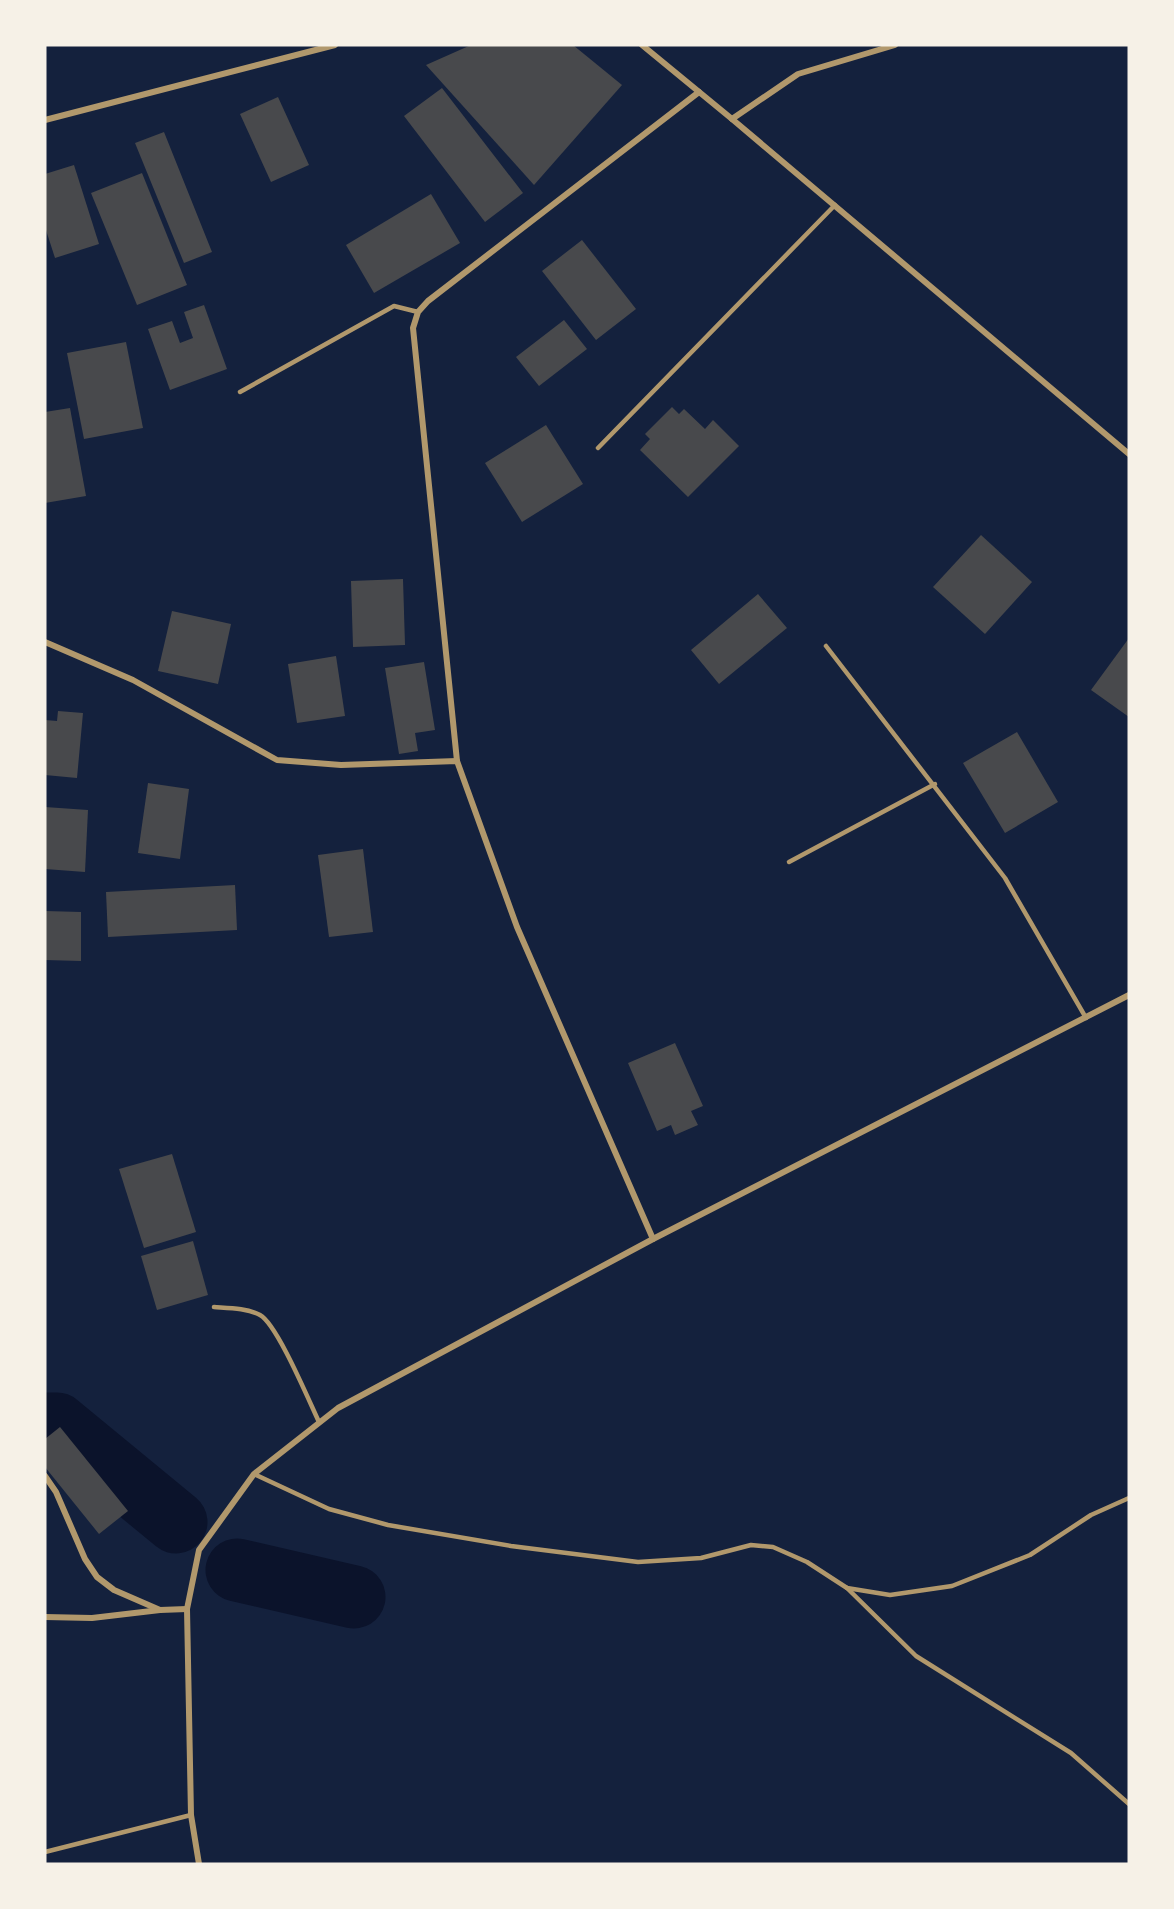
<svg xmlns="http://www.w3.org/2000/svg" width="1174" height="1909" viewBox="0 0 1174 1909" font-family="Overpass,sans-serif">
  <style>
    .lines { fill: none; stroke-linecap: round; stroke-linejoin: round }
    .river { stroke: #0b132b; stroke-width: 63 }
    .building { fill: #48494c }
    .service { stroke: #b1986c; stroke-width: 4.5 }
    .minor { stroke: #b1986c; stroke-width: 6 }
  </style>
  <rect width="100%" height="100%" fill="#14213d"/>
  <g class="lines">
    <g class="river">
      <polyline points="45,1424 57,1424 176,1522"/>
      <polyline points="237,1570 354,1597"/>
    </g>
  </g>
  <g class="building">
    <polygon points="471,45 573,45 622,85 534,185 426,65"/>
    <polygon points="442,88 523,193 485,222 404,116"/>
    <polygon points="278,97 309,165 271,182 240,114"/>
    <polygon points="164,132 212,252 184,263 135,143"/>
    <polygon points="74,165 99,244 55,258 45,227 45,174"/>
    <polygon points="142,173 187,285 137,305 91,193"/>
    <polygon points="431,194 460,243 374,293 346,245"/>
    <polygon points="582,240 636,309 596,340 542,271"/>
    <polygon points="204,305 227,369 170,390 148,329 172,321 180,343 193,338 184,312"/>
    <polygon points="564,320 587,349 539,386 516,357"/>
    <polygon points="126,342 143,428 84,439 67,353"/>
    <polygon points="672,407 679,414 684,409 705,429 713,420 739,446 688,497 640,450 650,439 645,434"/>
    <polygon points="70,408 86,496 45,503 45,412"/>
    <polygon points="546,425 583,484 522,522 485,463"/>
    <polygon points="981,535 1032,582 985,634 933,587"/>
    <polygon points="403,579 405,645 353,647 351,581"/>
    <polygon points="758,594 787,628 719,684 691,650"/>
    <polygon points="172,611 231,624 218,684 158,671"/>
    <polygon points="1129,638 1129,717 1091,690"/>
    <polygon points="336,656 345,716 297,723 288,664"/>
    <polygon points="424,662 435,730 415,733 418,751 399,754 385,668"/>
    <polygon points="58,711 83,713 77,778 45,775 45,720 57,721"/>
    <polygon points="1017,732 1058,802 1005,833 963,763"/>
    <polygon points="148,783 189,789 180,859 138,853"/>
    <polygon points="45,807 88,810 85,872 45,869"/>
    <polygon points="363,849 373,932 329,937 318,855"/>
    <polygon points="235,885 237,930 108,937 106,892"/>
    <polygon points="45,911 81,912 81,961 45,960"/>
    <polygon points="675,1043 703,1106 691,1111 698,1125 675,1135 671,1125 657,1131 628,1063"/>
    <polygon points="172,1154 196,1232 144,1248 119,1169"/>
    <polygon points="193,1241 208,1295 157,1310 141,1256"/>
    <polygon points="60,1427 128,1511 99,1534 45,1467 45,1439"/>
  </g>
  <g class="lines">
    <g class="service">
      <polyline points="240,392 394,306 418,312"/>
      <polyline points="598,448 835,205"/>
      <polyline points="826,646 1005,878 1086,1018"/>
      <polyline points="789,862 935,784"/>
      <path d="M214,1307C228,1308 247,1308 260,1315C277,1324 309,1401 319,1422"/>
      <polyline points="254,1474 329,1509 388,1525 511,1546 638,1562 701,1558 751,1545 773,1547 807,1562 847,1588 890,1595 952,1586 1030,1555 1091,1515 1129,1498"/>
      <polyline points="847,1588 916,1656 1071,1753 1129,1804"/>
      <polyline points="45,1852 191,1815"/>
    </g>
    <g class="minor">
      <polyline points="642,45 732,119 1129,454"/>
      <polyline points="732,119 798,74 895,45"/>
      <polyline points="45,120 335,45"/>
      <polyline points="45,642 133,680 277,760 341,765 457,761 517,927 653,1239"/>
      <polyline points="457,761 413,328 418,312 428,301 699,92"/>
      <polyline points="45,1476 56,1492 85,1559 97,1577 114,1590 160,1610 187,1609"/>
      <polyline points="45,1617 92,1618 160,1610"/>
      <polyline points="199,1864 191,1815 187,1609 199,1550 254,1474 338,1408 653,1239 1129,995"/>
    </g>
  </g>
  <rect width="1174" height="1909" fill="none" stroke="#f6f1e7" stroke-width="93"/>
</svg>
